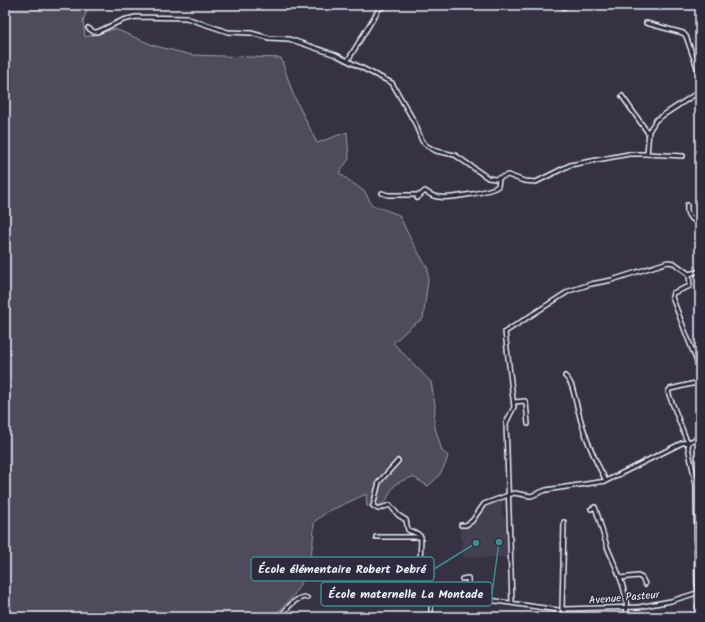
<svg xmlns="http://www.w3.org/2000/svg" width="705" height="622" font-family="Kalam,sans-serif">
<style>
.built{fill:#433f51}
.green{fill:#4d4b5c;stroke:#9a9eaa}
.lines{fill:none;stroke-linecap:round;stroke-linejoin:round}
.street-casing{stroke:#e8f1f8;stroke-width:6}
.street{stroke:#2f2a3d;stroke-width:3}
.labels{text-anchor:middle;stroke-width:3;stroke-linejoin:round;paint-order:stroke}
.street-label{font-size:11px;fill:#e8f1f8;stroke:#2f2a3d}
.leader{fill:none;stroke:#3a8f8a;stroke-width:1.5}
.callout-dot{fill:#3a8f8a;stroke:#2f2a3d;stroke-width:1.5}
.callout{fill:#2f2a3d;stroke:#3a8f8a;stroke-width:1.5}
.callout-label{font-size:12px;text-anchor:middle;font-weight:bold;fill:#e8f1f8}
</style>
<rect width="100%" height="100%" fill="#363244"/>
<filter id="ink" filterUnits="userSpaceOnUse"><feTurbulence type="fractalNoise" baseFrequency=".025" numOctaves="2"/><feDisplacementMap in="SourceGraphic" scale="8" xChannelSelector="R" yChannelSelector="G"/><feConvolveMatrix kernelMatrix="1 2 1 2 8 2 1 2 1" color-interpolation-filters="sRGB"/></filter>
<g filter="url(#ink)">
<polygon class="built" points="499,500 502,501 502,518 505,518 507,557 463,558 460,527 468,527 484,505"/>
<path class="green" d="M5,5H89L83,21L85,37L115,29L155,46L192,55L281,58L293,94L317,143L347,132L349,159L339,173L365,192L372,205L399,215L410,238L428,269V280L423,319L413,325L393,343L431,382L435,405L434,424L442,451L448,456C444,470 439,477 428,486L413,477C408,479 399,481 395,485C384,500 389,507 367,506L366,494L327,512L314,522C314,560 303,595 271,617H5Z"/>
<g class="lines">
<g class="street-casing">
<g id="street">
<polyline points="564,7 567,5"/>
<polyline points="646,23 683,33 686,36 700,76"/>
<polyline points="88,28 94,32 97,32 123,20 136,17 186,18 228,32 251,33 269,38 289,39 336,55 392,83 415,123 422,141 427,146 436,151 455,155 488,178 495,179 508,175 524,181 536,182 570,165 629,154 647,154 649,131 656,120 700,91"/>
<polyline points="348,60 379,9 387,5"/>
<polyline points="622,96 648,133"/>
<polyline points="647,154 683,156"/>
<polyline points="382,193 388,195 420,195"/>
<path d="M417,198L425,191C429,194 434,197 439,197C448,199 491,192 498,186L499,179"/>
<path d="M687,205C686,217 690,218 700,223"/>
<polyline points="689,274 690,286 673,293 672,297 700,370"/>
<path d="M565,376C573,383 573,392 576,402C582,430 592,455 606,481"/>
<polyline points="514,402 525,401 526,403 528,424"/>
<polyline points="689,442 688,447 696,485 697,584 700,596 696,617"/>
<polyline points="689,442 686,439 668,392 670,389 700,382"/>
<polyline points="398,461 379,482 373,506 378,509 390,505 398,515 406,520 408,530 418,534 421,537 420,564 431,600 431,617"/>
<path d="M591,509L595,507C600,521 603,535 608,549C616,568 630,595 626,617"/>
<polyline points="461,525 466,525 472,521 484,504 514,493 531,496 546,490 606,481 682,443 689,442 700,437"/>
<polyline points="376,537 421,537"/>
<polyline points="350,564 420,564"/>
<polyline points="340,571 351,594 378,597 404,595 431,598"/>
<polyline points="620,578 638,576 642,578 645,584"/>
<polyline points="462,579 468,578 469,594 482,599 558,610"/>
<polyline points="512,602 506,423 514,407 505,332 569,291 591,284 612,280 668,262 674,263 689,274 700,271"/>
<polyline points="562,609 564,522"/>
<polyline points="564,609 639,607 671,601 700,592"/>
<polyline points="558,610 557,614 559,617"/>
<path d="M278,617C287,611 292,599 304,597L307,598"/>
<polyline points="563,617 566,613 563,609"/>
</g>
</g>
<use href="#street" class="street"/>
</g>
</g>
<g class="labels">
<g class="street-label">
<text transform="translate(624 597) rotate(-5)" y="4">Avenue Pasteur</text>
</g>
</g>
<path class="leader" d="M476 543L434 569M499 542L492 594"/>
<g class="callout-dot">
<circle cx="476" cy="543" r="4"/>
<circle cx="499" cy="542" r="4"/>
</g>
<g class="callout">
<rect x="251" y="557" width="183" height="24" rx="4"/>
<rect x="321" y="582" width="171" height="24" rx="4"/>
</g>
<g class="callout-label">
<text x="342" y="573">École élémentaire Robert Debré</text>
<text x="406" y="598">École maternelle La Montade</text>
</g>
<rect width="705" height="622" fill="none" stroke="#2f2a3d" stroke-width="20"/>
<rect x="10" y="10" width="685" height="602" fill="none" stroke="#e8f1f8" stroke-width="1.5" filter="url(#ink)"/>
</svg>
